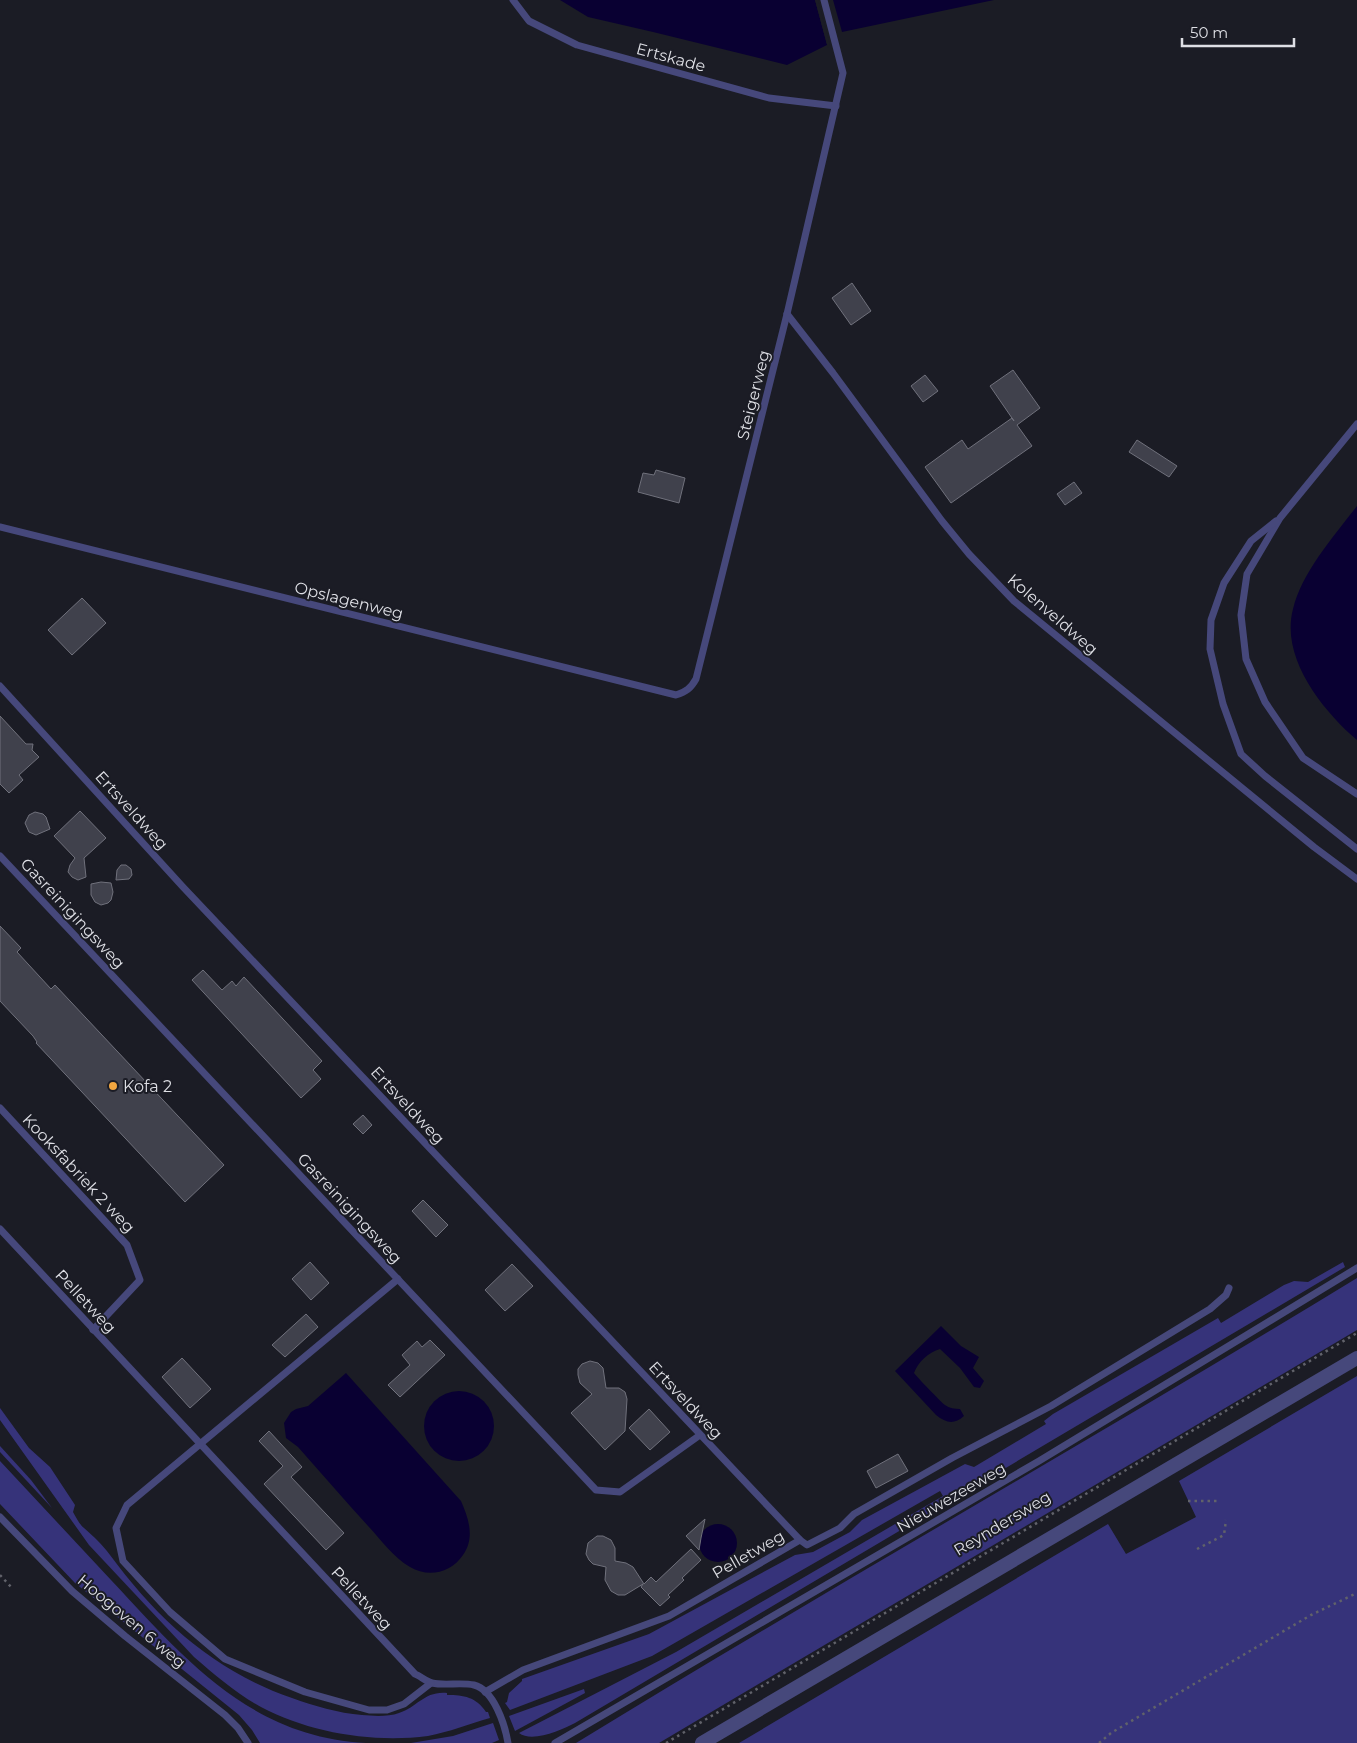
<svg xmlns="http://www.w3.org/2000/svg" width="1357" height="1743" font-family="Montserrat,sans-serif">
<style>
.green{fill:#36337a}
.water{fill:#090032}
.pier{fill:#1b1c25}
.building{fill:#40414c;stroke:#70717c}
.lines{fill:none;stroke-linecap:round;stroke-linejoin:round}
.path{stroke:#61626a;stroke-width:2.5;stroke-dasharray:2.5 4;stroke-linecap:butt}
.service{stroke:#46487b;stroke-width:7}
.minor{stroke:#46487b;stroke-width:14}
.poi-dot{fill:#f1a640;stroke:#1b1c25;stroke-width:2}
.labels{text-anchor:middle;stroke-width:4;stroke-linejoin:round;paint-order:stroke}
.street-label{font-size:16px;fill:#dedfe5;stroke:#1b1c25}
.poi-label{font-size:16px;fill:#dedfe5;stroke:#1b1c25;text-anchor:start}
</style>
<rect width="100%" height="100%" fill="#1b1c25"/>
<g class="green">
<path d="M1343,1262L1345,1267L575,1723C562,1730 532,1743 519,1733L676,1652L943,1496L940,1491L652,1656L510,1710L505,1703L507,1702L509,1693L522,1681V1679L649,1634L795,1555L813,1552L850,1532L862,1520L965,1464L974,1467L1046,1424L1044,1421L1053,1414L1218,1318L1221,1323L1284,1285L1294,1281L1308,1282Z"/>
<path d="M1357,1278V1330L659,1743H576C834,1585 1098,1436 1357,1278Z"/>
<polygon points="1357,1376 1357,1743 739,1743 1108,1524 1126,1554 1196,1517 1179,1481"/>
<path d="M0,1408L29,1448L50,1467L75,1505L73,1512C76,1517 79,1524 84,1528C94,1537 102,1544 110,1555C158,1620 214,1671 292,1698C314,1706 338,1713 362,1715C373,1716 388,1717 399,1713C418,1707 424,1691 447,1693V1695C464,1695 476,1697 486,1712H488L490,1718C469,1724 449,1732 428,1736C373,1743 310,1733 261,1707C237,1694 215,1675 194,1657L89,1545L0,1420Z"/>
<polygon points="0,1446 31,1480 52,1508 0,1452"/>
<path d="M0,1461C37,1501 74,1540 111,1580C185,1659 250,1737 366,1743H260L252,1730L239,1715L75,1583L0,1504Z"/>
<polygon points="584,1689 585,1693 515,1731 509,1716"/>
<polygon points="493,1723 499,1740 492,1743 411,1743 453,1736"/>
</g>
<g class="water">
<polygon points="560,0 815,0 827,45 787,65 653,32 588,17"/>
<polygon points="833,0 994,0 842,32"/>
<path d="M1357,506V740C1323,711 1280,658 1293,609C1302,572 1334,536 1357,506Z"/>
<path d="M941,1326L961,1346L979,1357L973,1368L984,1381L980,1388L974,1387L960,1368L940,1349C929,1352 918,1362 914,1373C916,1376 941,1402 945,1405C949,1408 955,1409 960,1409L964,1416C954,1425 946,1423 936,1415L895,1371Z"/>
<path d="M346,1373L461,1501C469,1519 475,1538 463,1555C451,1573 428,1578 410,1567C394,1558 381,1540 369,1527C345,1501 322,1474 298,1447L286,1438L284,1423L291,1412L296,1409L308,1406Z"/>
<circle cx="459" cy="1426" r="35"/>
<circle cx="718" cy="1543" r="19"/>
</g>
<polygon class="pier" points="815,0 818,0 830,45 828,48"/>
<g class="building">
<polygon points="852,283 871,311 851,325 832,298"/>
<polygon points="1013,370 1040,408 1017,425 1032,446 951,503 925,467 962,440 968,449 1012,418 1014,421 990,386"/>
<polygon points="925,375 938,391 923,402 911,386"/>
<polygon points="1137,440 1177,466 1169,477 1129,452"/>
<polygon points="656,470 685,478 679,503 638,492 643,473 654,475"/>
<polygon points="1074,482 1082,493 1065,505 1057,494"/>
<polygon points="82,598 106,623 72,655 48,630"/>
<polygon points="0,716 26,744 33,744 32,750 39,757 19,775 23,780 9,793 0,784"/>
<polygon points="80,811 106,838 84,858 86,877 78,880 72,877 68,872 70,865 75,858 54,836"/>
<polygon points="35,812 43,814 46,817 50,829 36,835 29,832 25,823 29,815"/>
<polygon points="121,865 126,865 131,869 132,875 129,879 116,880 117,870"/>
<polygon points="101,882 111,883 113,892 111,900 108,903 101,905 95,902 91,895 91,884"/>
<polygon points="0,926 21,948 17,952 51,989 55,985 224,1165 185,1202 36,1043 37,1042 33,1036 0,1001"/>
<polygon points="203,970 222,990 232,981 236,986 244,977 322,1061 313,1070 321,1079 301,1098 192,980"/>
<polygon points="363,1115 372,1125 363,1134 353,1124"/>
<polygon points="423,1200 448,1225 436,1237 412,1211"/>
<polygon points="310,1262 329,1283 311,1300 292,1279"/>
<polygon points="512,1264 533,1286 505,1311 485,1290"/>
<polygon points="306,1314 318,1327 285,1357 272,1345"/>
<polygon points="430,1340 445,1355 400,1397 388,1385 410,1365 402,1355 417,1341 422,1347"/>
<polygon points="182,1358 211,1389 190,1408 162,1377"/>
<polygon points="590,1361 598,1363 603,1368 606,1388 619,1388 625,1392 627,1399 625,1431 605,1450 571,1413 592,1394 580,1383 578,1375 578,1369 582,1364"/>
<polygon points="649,1409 670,1432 650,1450 629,1428"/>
<polygon points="269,1431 302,1467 291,1477 344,1533 326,1550 264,1484 283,1466 259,1441"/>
<polygon points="898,1454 908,1471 876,1488 867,1471"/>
<polygon points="705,1519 701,1538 699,1550 686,1536"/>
<polygon points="597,1536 603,1536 611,1540 615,1548 615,1561 626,1563 633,1567 644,1584 651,1577 656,1582 691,1549 701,1560 682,1578 684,1580 668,1595 670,1597 660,1606 641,1587 643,1584 625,1595 618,1595 611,1591 605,1580 606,1567 593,1564 589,1560 586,1554 588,1543"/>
</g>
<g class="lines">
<g class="path">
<polyline points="1188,1501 1218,1501"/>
<polyline points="1197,1549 1224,1535 1226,1520"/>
<polyline points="0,1575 13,1589"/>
<polyline points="666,1743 1357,1333"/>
<polyline points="1099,1743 1111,1733 1311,1615 1357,1593"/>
</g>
<g class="service">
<polyline points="513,0 529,21 577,45 769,98 836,106"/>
<polyline points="787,314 833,373 942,521 969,554 1014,601 1314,847 1357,879"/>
<polyline points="1357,424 1280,518 1247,574 1241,615 1246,659 1265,702 1303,758 1357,794"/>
<polyline points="1276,521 1251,541 1224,583 1211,620 1210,649 1223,704 1241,754 1265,776 1357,849"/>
<path d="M0,527L676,695C686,692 691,688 696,679L787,314L843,73L824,0"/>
<polyline points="0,686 183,887 800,1540 807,1545 840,1528 854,1514 952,1458 1051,1406 1210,1309 1226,1295 1229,1288"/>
<polyline points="0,856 596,1490 620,1492 700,1435"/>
<polyline points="0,1108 127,1245 140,1280 93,1330"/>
<path d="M0,1229L415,1674C420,1676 426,1681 432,1683C445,1686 461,1682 474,1685C494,1690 505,1725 508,1743"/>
<polyline points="398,1279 127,1505 116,1528 123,1561 170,1612 225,1659 305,1692 369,1710 387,1710 404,1704 431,1683"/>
<polyline points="0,1517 72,1591 125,1636 225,1715 238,1728 248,1743"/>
<polyline points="485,1692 523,1670 669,1616 800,1540"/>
<polyline points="555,1743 1039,1461 1357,1268"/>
</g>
<polyline class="minor" points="702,1743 1357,1358"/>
</g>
<circle class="poi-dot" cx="113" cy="1086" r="5"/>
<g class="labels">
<g class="street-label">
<text transform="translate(671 57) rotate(15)" y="6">Ertskade</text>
<text transform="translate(753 395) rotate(-76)" y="6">Steigerweg</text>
<text transform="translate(349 600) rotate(14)" y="6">Opslagenweg</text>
<text transform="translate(1053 614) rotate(41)" y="6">Kolenveldweg</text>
<text transform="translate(132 810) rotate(48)" y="6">Ertsveldweg</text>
<text transform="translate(73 913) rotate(47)" y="6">Gasreinigingsweg</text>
<text transform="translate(408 1105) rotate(47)" y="6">Ertsveldweg</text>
<text transform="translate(79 1173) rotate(47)" y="6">Kooksfabriek 2 weg</text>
<text transform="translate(350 1208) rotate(47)" y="6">Gasreinigingsweg</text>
<text transform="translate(86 1301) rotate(47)" y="6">Pelletweg</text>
<text transform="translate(686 1400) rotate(47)" y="6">Ertsveldweg</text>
<text transform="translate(951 1497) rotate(-30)" y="6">Nieuwezeeweg</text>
<text transform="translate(1002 1523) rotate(-31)" y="6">Reyndersweg</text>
<text transform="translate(748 1554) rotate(-30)" y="6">Pelletweg</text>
<text transform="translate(362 1598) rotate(47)" y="6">Pelletweg</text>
<text transform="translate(132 1621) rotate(40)" y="6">Hoogoven 6 weg</text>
</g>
<g class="poi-label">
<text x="123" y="1092">Kofa 2</text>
</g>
</g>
<path d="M1182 38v8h112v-8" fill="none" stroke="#dedfe5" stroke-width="2.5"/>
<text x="1190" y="38" font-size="15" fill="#dedfe5" stroke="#1b1c25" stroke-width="4" paint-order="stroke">50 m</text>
</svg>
